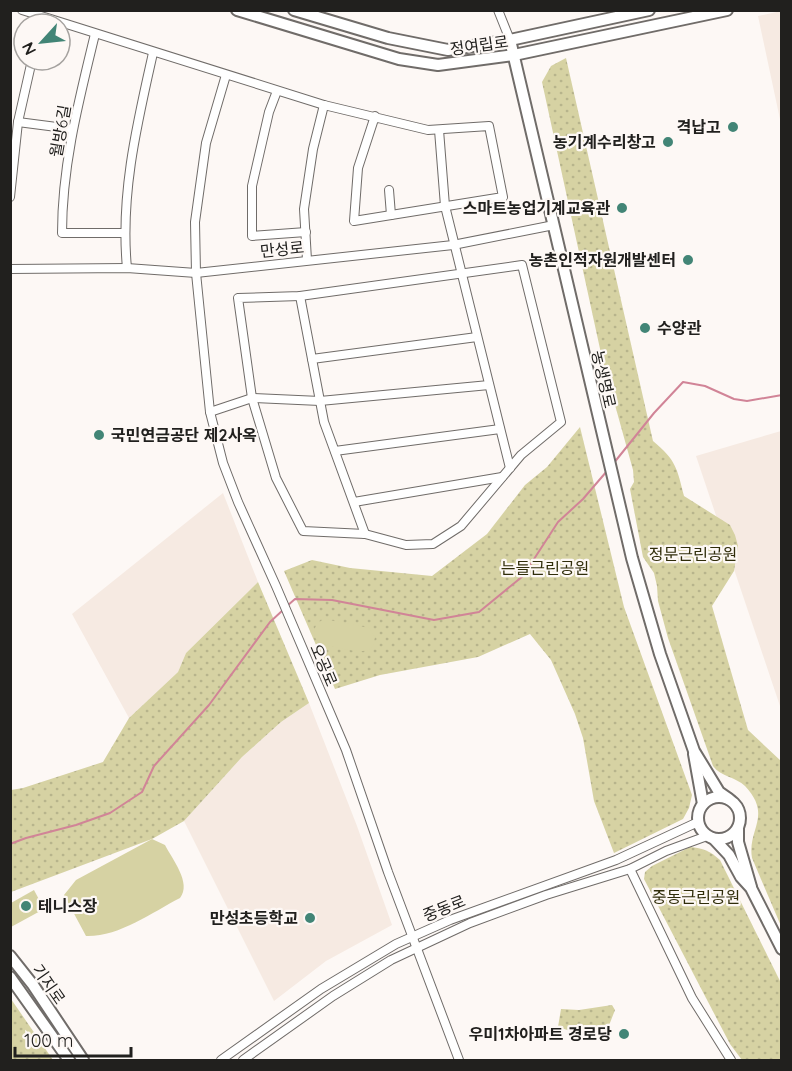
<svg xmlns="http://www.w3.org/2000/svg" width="792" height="1071" font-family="Quicksand,'Noto Sans KR',sans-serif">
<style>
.built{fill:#f6eae2}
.park{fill:url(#park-dots)}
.pitch{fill:#d6d2a3}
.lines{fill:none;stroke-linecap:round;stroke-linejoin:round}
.stream{stroke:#d18497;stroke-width:2}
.minor-casing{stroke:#706c69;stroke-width:10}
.tertiary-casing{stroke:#706c69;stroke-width:14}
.minor{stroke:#fff;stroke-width:8}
.tertiary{stroke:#fff;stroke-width:10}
.poi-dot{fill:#428576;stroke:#fdf8f5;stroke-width:2}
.labels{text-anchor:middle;stroke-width:4.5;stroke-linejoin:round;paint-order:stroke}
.street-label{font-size:16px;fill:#21201e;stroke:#fdf8f5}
.poi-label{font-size:16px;font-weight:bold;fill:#21201e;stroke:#fdf8f5;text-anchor:end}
.park-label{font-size:16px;fill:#302d0a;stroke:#fdf8f5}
</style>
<defs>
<pattern id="park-dots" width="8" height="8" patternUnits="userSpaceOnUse" patternTransform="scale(1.5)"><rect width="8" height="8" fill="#d6d2a3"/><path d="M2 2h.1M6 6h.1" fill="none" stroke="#b7b48c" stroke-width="1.8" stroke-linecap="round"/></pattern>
</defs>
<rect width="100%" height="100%" fill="#fdf8f5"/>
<g class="built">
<polygon points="781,11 782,11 781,124 758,16"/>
<polygon points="781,431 781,709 696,456"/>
<polygon points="223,493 258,582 186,653 178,672 129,718 72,614"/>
<polygon points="309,703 357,826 392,925 326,961 274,1001 184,821 242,757 281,722"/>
</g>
<g class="park">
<path d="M566,58L653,441C676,460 677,468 684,496L730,525L735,535L738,546L734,571L712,606L748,730L781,761V926L752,858C747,829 773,816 745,786C736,777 721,777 713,766L668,638L658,601L657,586L654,573L643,557L630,489L634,482L633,470L602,358L542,82L551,66Z"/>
<polygon points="580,427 624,607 692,795 689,808 683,819 614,853 594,801 583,738 575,714 551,660 530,634 478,657 380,675 335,689 284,571 312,560 350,568 432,576 487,534 525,485 547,467"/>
<polygon points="258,582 309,703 281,722 242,757 184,821 152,839 11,892 11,790 23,788 103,762 129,718 178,672 186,653"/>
<path d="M690,847C703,848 710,851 720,860L781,983V1060H742L730,1044L644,879L645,872L652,866Z"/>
<polygon points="11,999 53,1060 11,1060"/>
<polygon points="612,1005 615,1010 608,1028 590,1030 580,1034 558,1027 561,1009 579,1010"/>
</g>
<g class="pitch">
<path d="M324,619L369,628L375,637C374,642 373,648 368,650C359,654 327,646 318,642C311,633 314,624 324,619Z"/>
<path d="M152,839L165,845C172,859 192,883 180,898C151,913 119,937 86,936L64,895L76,880Z"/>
<polygon points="34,890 44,909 11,927 11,903"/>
</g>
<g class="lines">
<g class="stream">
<polyline points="613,464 654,413 683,382 705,386 734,399 747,401 782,395"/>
<polyline points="287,606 295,599 332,600 434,620 479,612 523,576 558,522 583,499 607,471"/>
<polyline points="10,844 26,838 76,825 110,813 142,792 154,766 209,705 270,622 283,610"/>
</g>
<g class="minor-casing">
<g id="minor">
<polyline points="22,10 324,105 428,130 489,126 503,197 354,221 358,168 375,116"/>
<polyline points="498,10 510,40"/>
<path d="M95,34C79,100 62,165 62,233H124"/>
<polyline points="226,75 206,143 195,222 196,273 210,412 223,463 238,502 276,586 346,750 388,872 459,1060"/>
<polyline points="277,91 269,112 252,186 252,236 306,232"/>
<polyline points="18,122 72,129"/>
<polyline points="439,130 445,206 510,468"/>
<polyline points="389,190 391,215"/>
<polyline points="10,197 18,122 32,60"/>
<polyline points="307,260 304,209 313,149 324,105"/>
<polygon points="522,265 561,422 521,455 461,526 433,544 406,545 365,534 303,531 276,478 252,398 238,298 300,296"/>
<path d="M127,268C120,195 137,124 153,53"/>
<polyline points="10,269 127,268 196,273 453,245 554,225"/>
<polyline points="300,296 324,422 365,534"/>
<polyline points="312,359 477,337"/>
<polyline points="210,412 252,398 320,401 489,385"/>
<polyline points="335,451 500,429"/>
<polyline points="354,502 502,477"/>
<polyline points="630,869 692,998 731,1060"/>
<polyline points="221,1060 321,989 396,944 450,920 616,860 698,822"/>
<polyline points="243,1060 333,996 391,960 470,923 546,895 630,869 666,851 707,836"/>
</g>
</g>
<g class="tertiary-casing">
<g id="tertiary">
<polyline points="237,10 399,59 438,65 514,55 727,10"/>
<polyline points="294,10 388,38 448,50 510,40 649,10"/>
<polyline points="510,40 632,558 660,654 694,751 719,792 729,799"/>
<polyline points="694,754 703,804"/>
<circle cx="719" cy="818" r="21"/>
<polyline points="738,829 738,842 751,887"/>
<polyline points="714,839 729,855 741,877 751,888 782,949"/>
<polyline points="10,956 33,985 83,1060"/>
<polyline points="10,977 69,1060"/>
</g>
</g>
<use href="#minor" class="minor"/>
<use href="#tertiary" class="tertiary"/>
</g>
<g class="poi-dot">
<circle cx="733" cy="127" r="6"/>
<circle cx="668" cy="142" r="6"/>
<circle cx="622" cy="208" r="6"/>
<circle cx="688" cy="260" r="6"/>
<circle cx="645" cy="328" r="6"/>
<circle cx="99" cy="435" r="6"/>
<circle cx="26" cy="906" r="6"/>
<circle cx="310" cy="918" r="6"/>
<circle cx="624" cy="1034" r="6"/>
</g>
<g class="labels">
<g class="street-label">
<text transform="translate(479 45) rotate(-8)" y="6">정여립로</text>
<text transform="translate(60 131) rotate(-80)" y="6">월방6길</text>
<text transform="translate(282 249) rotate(-6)" y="6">만성로</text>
<text transform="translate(604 379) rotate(77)" y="6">농생명로</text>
<text transform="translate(324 665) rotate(67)" y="6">오공로</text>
<text transform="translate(444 908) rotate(-22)" y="6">중동로</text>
<text transform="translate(49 984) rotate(55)" y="6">기지로</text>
</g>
<g class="poi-label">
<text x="721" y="133">격납고</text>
<text x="656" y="148">농기계수리창고</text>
<text x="610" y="214">스마트농업기계교육관</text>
<text x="676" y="266">농촌인적자원개발센터</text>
<text x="657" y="334" text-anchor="start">수양관</text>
<text x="111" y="441" text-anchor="start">국민연금공단 제2사옥</text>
<text x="38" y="912" text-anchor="start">테니스장</text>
<text x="298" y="924">만성초등학교</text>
<text x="612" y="1040">우미1차아파트 경로당</text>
</g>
<g class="park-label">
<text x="693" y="560">정문근린공원</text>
<text x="545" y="574">는들근린공원</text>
<text x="696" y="903">중동근린공원</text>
</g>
</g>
<rect width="792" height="1071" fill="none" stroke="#21201e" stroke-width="24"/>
<g transform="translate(42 42) rotate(243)"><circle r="28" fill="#fdf8f5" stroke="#a5a29f" stroke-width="1.5"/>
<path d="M0-4.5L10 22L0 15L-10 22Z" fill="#428576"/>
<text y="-9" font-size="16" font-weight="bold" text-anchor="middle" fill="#21201e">N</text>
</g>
<path d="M15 1047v9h116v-9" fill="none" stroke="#21201e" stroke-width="3"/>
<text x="24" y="1047" font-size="18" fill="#21201e" stroke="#fdf8f5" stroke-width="4.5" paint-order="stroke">100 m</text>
</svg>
